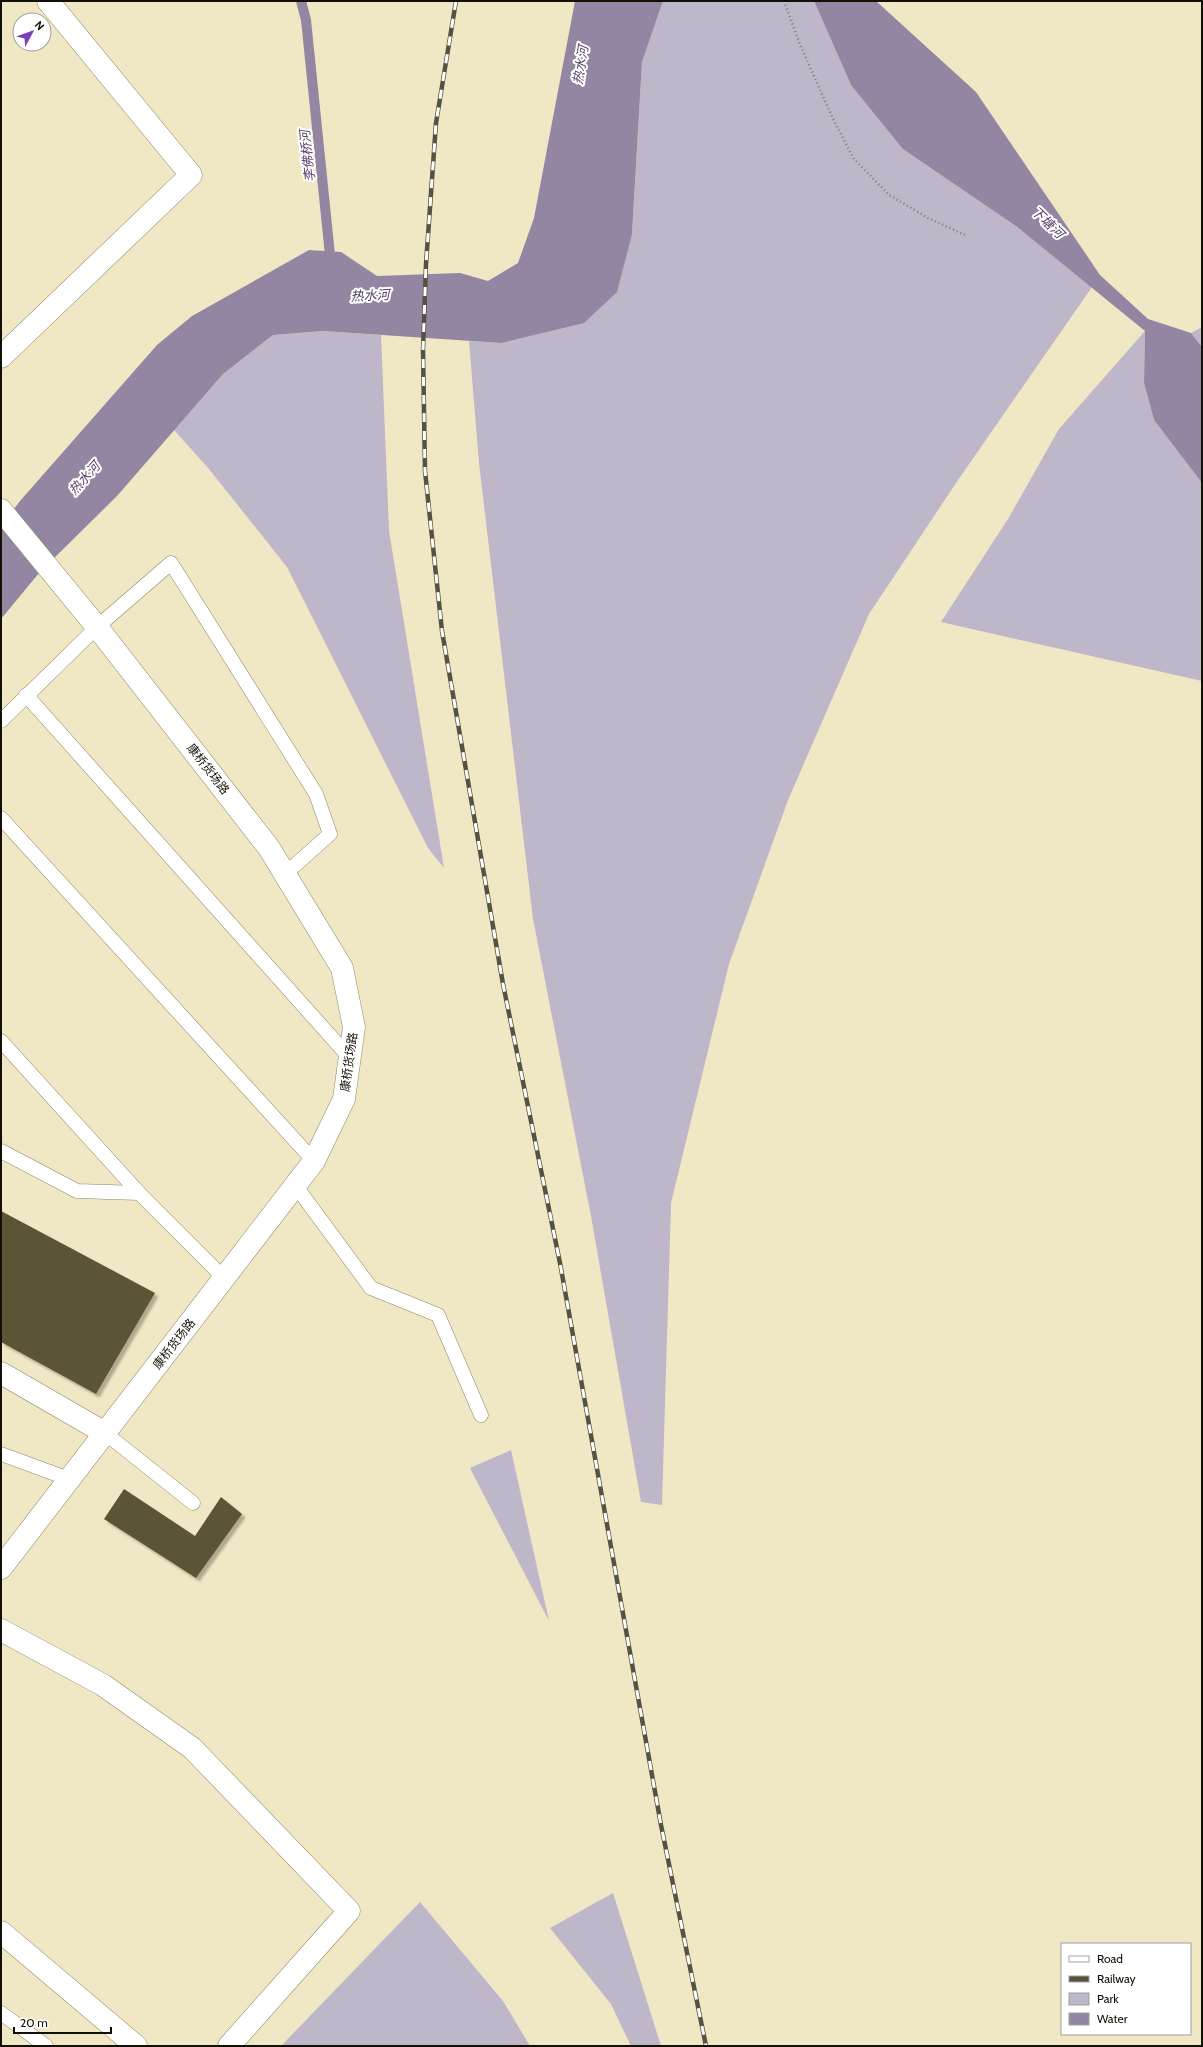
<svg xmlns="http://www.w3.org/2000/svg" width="1203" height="2047" font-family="Cabin,'Noto Sans SC',sans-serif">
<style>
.green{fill:#beb6c9}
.water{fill:#9386a3}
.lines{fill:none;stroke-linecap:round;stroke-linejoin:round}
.stream{stroke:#9386a3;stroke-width:10}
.building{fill:#5b5435;filter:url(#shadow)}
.lane-casing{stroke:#8e8665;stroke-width:15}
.street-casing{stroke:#8e8665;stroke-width:23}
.secondary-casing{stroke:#8e8665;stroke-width:23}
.path{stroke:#847e67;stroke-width:2.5;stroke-dasharray:1 3;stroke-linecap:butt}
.lane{stroke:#fff;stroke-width:14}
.street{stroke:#fff;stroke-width:22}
.secondary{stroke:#fff;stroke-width:22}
.rail-casing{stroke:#575240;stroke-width:4.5}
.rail{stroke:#fff;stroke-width:3;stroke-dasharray:9;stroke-linecap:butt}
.labels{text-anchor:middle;stroke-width:4;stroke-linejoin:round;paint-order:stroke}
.street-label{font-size:12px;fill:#120f04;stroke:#fff}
.water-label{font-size:13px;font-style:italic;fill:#523d69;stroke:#fff}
</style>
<defs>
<filter id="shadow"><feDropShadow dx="3.5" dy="3.5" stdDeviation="1" flood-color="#0004"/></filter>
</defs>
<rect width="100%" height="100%" fill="#f0e7c4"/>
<g class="green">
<polygon points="663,1 814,1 851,85 1016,226 1092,287 958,480 869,614 788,800 729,964 671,1203 662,1505 641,1502 591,1216 533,919 479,463 469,341 501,343 632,234 642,62"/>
<polygon points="1202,327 1202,347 1191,333"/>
<polygon points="323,331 381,335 389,531 444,868 428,848 287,567 209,469 174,430 223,374 273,335"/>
<polygon points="1145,331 1144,383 1154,420 1202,483 1202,681 941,622 1008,519 1059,429"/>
<polygon points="511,1450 549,1621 470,1468"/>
<polygon points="613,1893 661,2046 631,2046 611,2004 550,1928"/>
<polygon points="420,1902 503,2001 530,2046 281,2046"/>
</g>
<g class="water">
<polygon points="575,1 663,1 642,62 632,234 617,292 584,323 501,343 323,331 273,335 223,374 117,496 39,573 1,619 1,526 20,501 157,345 192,316 309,250 341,252 377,276 460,273 488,281 518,263 534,218"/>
<polygon points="814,1 876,1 976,92 1100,275 1148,319 1191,333 1202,347 1202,483 1154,420 1144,383 1145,331 1016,226 903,149 851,85"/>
</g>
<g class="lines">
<polyline class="stream" points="301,1 306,20 331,265"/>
</g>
<g class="building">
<polygon points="1,1211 155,1293 96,1394 1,1342"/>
<polygon points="124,1489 195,1536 221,1497 242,1514 196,1578 104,1519"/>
</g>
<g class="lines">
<g class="lane-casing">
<g id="lane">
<polyline points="26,695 350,1058"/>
<polyline points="1,721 97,627 171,563 316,794 330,834 285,874"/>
<polyline points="1,818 314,1161"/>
<polyline points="1,1041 139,1193 224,1278"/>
<polyline points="1,1151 77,1191 139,1193"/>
<polyline points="295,1185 371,1288 438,1315 481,1415"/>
<polyline points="105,1433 193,1503"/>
<polyline points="1,1454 69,1479"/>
<polyline points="1,2013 46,2046"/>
</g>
</g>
<g class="street-casing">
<g id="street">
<polyline points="1,357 191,175 48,1"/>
<polyline points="1,1373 105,1433"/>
<polyline points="1,1630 103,1685 192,1748 349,1911 229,2046"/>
<polyline points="1,1932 136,2046"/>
</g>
</g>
<g class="secondary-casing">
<polyline id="secondary" points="1,510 97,627 269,848 342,968 354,1027 344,1099 314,1161 1,1568"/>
</g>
<polyline class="path" points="784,1 801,47 834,121 854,159 889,195 928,218 965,235"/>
<use href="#lane" class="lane"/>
<use href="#street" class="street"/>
<use href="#secondary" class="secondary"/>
<g class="rail-casing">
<polyline id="rail" points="456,1 436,123 426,264 423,350 425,471 442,631 503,984 560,1263 661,1825 706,2046"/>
</g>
<use href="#rail" class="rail"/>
</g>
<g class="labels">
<g class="street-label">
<text transform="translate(208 769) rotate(52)" y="4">康桥货场路</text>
<text transform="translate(349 1062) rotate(-82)" y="4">康桥货场路</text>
<text transform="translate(174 1344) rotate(-52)" y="4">康桥货场路</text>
</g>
<g class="water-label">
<text transform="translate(580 65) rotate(-81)" y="5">热水河</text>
<text transform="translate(307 156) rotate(-96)" y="5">李佛桥河</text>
<text transform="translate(1048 222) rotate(44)" y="5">下塘河</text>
<text transform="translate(370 295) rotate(-3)" y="5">热水河</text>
<text transform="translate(84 478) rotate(-48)" y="5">热水河</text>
</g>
</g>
<rect width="1203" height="2047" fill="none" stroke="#120f04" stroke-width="4"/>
<rect x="1061" y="1943" width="130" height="92" fill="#ffffff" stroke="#a09f9b"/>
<rect x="1069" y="1956" width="20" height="6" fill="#ffffff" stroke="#a09f9b"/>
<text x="1097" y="1963" font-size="12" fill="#120f04">Road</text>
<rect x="1069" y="1976" width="20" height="6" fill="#575240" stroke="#a09f9b"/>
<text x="1097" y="1983" font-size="12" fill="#120f04">Railway</text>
<rect x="1069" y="1993" width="20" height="12" fill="#beb6c9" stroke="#a09f9b"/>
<text x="1097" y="2003" font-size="12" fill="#120f04">Park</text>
<rect x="1069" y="2013" width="20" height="12" fill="#9386a3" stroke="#a09f9b"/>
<text x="1097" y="2023" font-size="12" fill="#120f04">Water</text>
<g transform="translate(32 32) rotate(49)"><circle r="19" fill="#ffffff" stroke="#a09f9b"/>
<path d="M0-3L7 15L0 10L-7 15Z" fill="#7d3fb4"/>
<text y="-6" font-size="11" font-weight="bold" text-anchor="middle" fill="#120f04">N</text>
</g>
<path d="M14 2027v6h97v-6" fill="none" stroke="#120f04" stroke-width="2"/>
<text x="20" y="2027" font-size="12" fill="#120f04" stroke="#ffffff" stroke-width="3" paint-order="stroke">20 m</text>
</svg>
